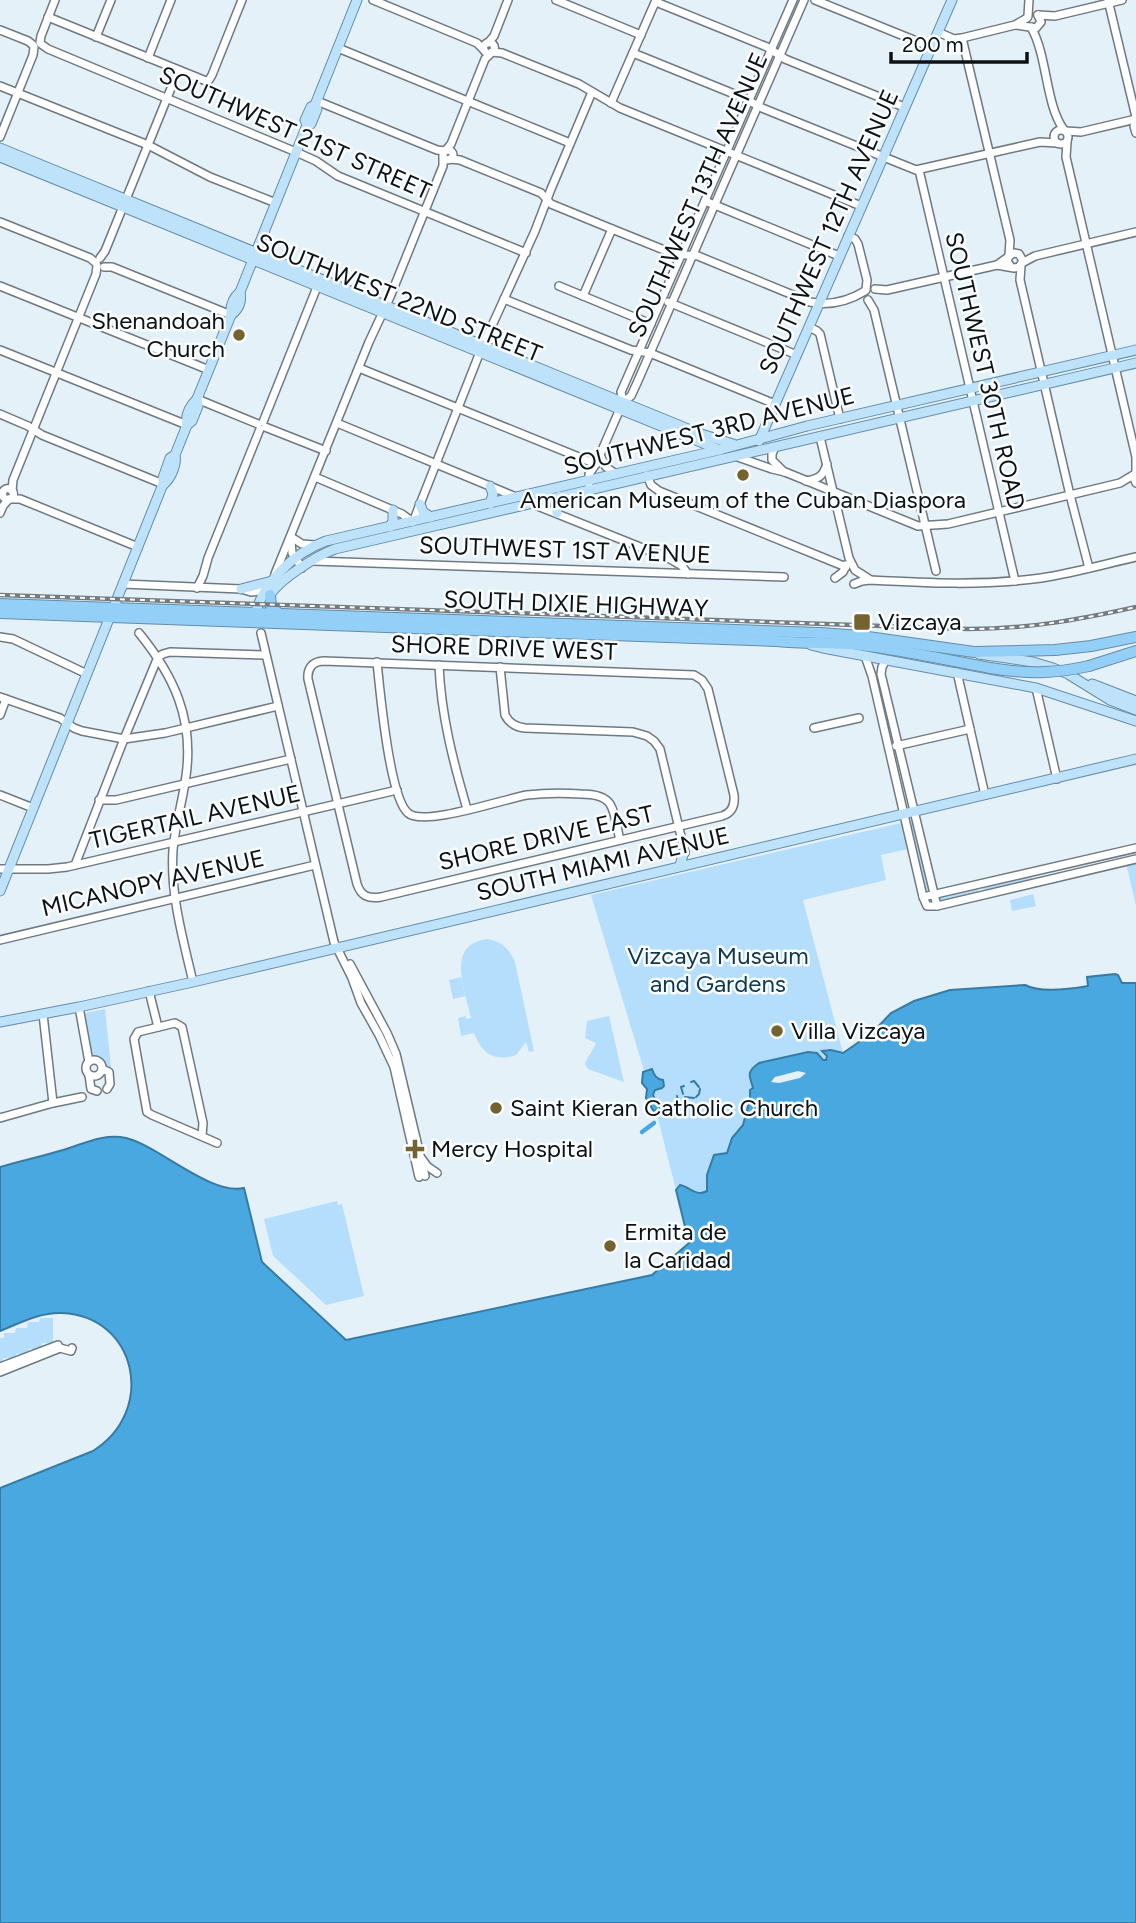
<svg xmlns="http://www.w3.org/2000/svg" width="1136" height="1923" font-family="Figtree,sans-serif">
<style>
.green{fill:#b4defb}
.water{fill:#49a8e0;stroke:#377ba3;stroke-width:2}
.pier{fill:#e5f1f9}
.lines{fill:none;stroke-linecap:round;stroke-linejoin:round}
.stream{stroke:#377ba3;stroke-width:2}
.canal{stroke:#49a8e0;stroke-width:4.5}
.minor-casing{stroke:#6f7980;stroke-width:10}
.major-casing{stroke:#648da7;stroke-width:11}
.highway-casing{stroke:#648da7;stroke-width:12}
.minor{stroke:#fff;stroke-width:7}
.major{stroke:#bee2fa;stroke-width:9}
.highway{stroke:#93cff6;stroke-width:10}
.rail-casing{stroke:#757c81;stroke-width:4.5}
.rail{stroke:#fafdfe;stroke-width:2;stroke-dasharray:5;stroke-linecap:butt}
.highway-bridge-casing{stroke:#648da7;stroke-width:12;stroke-linecap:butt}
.highway-bridge{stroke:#93cff6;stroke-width:10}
.poi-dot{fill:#746331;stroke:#fafdfe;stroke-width:2.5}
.labels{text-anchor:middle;stroke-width:5;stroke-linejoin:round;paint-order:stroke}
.street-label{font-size:24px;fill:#0e1214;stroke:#fafdfe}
.poi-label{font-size:24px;fill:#0e1214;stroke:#fafdfe;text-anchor:start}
.park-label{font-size:24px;fill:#0f374f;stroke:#fafdfe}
</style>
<rect width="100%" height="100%" fill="#e5f1f9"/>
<g class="green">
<polygon points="912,822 914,823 930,891 926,894 909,825"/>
<path d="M901,823L908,849L881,855L886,880L803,900L843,1053L831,1050L823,1051L828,1059L824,1061L812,1052H806L761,1063L753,1068L749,1078L753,1088L750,1090V1099L743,1125L735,1133L727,1154L714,1156L707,1175V1191C696,1197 690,1187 680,1185L676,1190L655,1107L591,895Z"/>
<polygon points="1136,861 1136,906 1126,863"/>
<polygon points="1030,875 1032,878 1032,881 985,891 983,889 984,886"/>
<polygon points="976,888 978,890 977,894 943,902 938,899 939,896"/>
<polygon points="1033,894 1036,906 1012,911 1010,900"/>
<path d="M487,939C501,941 509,948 515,962L534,1051L529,1052L526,1042L516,1055C494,1062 482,1054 474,1033L461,1036L458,1018L466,1016V1019L471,1018C465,989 445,945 487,939Z"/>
<polygon points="461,977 465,996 453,999 449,980"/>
<polygon points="105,1009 111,1067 106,1067 101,1059 90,1054 84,1017 85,1013"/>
<path d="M609,1016L624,1082L588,1069L585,1064C586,1059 593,1051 596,1043L585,1038L587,1021Z"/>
<polygon points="337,1201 338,1205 342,1204 364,1296 326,1305 273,1256 264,1219"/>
<polygon points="40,1318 53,1318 53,1343 42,1343 41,1349 29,1349 29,1354 16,1354 16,1358 3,1358 3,1363 0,1363 0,1338 4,1338 4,1333 15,1333 16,1328 27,1328 28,1322 39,1322"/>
</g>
<g class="water">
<path d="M1115,974L1118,975L1122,983H1136V1923H0V1488L93,1451C157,1411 137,1316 62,1313C40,1312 20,1323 0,1331V1167C21,1161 43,1156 63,1150C83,1144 104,1133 126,1138C157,1145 211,1196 244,1188L262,1262L346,1340L652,1275L689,1243L676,1190L680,1185C690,1187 696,1197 707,1191V1175L714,1155L727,1153L732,1138L743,1125L750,1099V1090L753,1088C750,1076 745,1073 759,1063L808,1052L817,1053L823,1060H826L827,1056L822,1051L831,1050L843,1053L872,1033L891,1013L914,1001L950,990L1025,985C1040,993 1071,989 1088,986L1087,977Z"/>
<path d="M652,1069C654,1075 656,1079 663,1080L664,1086L662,1088L655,1090L653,1095L659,1108L654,1112L646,1098L647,1089L642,1083L643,1072Z"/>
</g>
<polygon class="pier" points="798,1071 806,1073 800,1078 779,1083 771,1082 775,1077"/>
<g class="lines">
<g class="stream">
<polyline points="691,1082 694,1081 699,1087"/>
<polyline points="683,1094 681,1087 684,1086"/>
<polyline points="677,1096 678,1102"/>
<polyline points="685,1097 694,1098"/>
<polyline points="696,1097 699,1094 700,1089"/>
<polyline points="688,1105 689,1104"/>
</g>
<g class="canal">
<polyline points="668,1110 678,1102"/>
<polyline points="642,1132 654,1123"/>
</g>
<g class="minor-casing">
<g id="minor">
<polyline points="373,0 477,43 484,50"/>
<polyline points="556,0 641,35"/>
<polyline points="815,0 931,47"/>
<polyline points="1108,0 1136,117"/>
<polyline points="656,2 767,47 785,59 904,107"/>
<polyline points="1038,15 1055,16 1122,0"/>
<polyline points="1028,16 1029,0"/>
<polyline points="48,17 206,81 209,80 212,75 242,0"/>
<polyline points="1016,25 1036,28 1041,22 1038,15"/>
<path d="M1031,27C1048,57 1045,104 1064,130"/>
<polyline points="0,30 28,41 33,45"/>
<polyline points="938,32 954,39 962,38 1015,25 1027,18"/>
<polyline points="96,37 111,0"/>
<polyline points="962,38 1010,240 1009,256"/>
<polyline points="40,42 41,36 55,0"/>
<circle cx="489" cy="48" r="5.5"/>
<polyline points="488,43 494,36 508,0"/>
<polyline points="41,44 48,49 296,152 316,161 338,176 526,253"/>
<polyline points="338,48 570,143"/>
<polyline points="492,52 502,53 579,84 620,108 861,206"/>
<polyline points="633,53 744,98 762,108 916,170 1040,142 1057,143"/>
<polyline points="148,58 171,0"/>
<polyline points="0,86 148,145 210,177 276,203"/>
<polyline points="317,101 437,150 445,151"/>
<polyline points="611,103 656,0"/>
<polyline points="1136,121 1134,126 1136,133"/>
<circle cx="1061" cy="137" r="7"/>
<polyline points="1066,131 1081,132 1136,119"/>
<polyline points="0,137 33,55 34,47"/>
<polyline points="1067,142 1066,157 1136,457 1136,473 1134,478 1136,483"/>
<polyline points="446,150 451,144 485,59 491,53"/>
<circle cx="448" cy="155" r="5"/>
<path d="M450,159L460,160L541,193L551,204L612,229L674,254L698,256L810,302C830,306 847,302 865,291"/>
<polyline points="919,170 1015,581"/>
<polyline points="705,201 839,256"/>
<polyline points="0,222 90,258 96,263"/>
<polyline points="848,236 855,239 858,244 867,280 866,290"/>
<polyline points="100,258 105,251 178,71"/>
<polyline points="1022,263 1035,256 1136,232"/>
<polyline points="997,265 1014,268 1019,267 1023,261 1019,254 1014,253 1009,256 1007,261 1011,267"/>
<polyline points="1021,266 1020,280 1070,495 1089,568"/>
<polyline points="104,267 112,267 231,315"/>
<polyline points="0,286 209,370"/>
<polyline points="559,286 651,324"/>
<polyline points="875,289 887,290 997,265 1008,257"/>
<polyline points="583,296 612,229"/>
<polyline points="504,299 631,350 650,353 775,404"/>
<polyline points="868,300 874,310 936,571"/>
<polyline points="668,302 797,355"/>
<polyline points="809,327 817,331 820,334 840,419"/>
<polyline points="0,350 187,425"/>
<polyline points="359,368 596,464"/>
<polyline points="197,399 258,424"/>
<polyline points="623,402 631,396 637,383 804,0"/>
<polyline points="0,414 28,426 42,435 163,484"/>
<polyline points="263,422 319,282"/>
<polyline points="337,423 516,497"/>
<polyline points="265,427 326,451"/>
<polyline points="820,437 849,558 855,570 869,579"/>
<polyline points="775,447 772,454 772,460 784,472"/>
<polyline points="600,455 606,467 616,474"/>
<polyline points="735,456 772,469 785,472 918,526 948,524 1120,483 1135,474"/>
<polyline points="647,475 651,485 659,491 846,567"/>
<polyline points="315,477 402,514 413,522 480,352 535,231 551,189 592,92"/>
<path d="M806,481C819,479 823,476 827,464"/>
<polyline points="589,483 589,474 596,464 623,402 621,392 793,0"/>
<circle cx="8" cy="494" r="5.5"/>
<polyline points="12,491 13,480 96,274 97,266"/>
<polyline points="11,499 20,499 138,547"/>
<polyline points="530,503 670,559 682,566 688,574"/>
<polyline points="0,513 3,506 9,499"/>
<polyline points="291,537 302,544 315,545"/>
<polyline points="291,541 292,553 302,568"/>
<polyline points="313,561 784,577"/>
<polyline points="275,574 369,342 390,297 443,166 443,157"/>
<polyline points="835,578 843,572 846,565"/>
<polyline points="123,584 241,589 251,592 269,590"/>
<path d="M854,584L862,581L870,580C927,583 984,586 1041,578C1074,573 1105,564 1136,557"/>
<polyline points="197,588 203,576 208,558 260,429"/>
<path d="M139,633C174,676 194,719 186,776C183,800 175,825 173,850C170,894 183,939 193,982"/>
<polyline points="261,633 334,942 352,978 361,1003 379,1035 394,1067 419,1177"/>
<polyline points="0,637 13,639 87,674"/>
<polyline points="865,656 872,676 923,897 927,906 937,906 1136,859"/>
<polyline points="886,660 882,667 881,674 937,906"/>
<path d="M324,661L694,675L702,680L708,689L734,795C735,805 732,813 722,816L381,897C368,899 361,896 357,884L308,679C307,668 313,661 324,661Z"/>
<path d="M377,662C380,690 389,797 408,813C423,827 504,799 527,795C545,793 563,793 581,794C591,794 604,795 610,804C616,814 617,829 620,840"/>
<path d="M439,665C441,715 453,761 467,809"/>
<path d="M500,667L505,715C509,723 516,727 525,728L633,732L647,736L654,741L660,749L685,853"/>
<polyline points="957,672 985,795"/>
<polyline points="1036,688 1057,779"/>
<polyline points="0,697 60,718 74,728 82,731 124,739 165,733 278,706"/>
<polyline points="0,715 6,699"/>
<polyline points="814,728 859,718"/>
<polyline points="896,746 970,729"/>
<polyline points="0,795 33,808"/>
<polyline points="99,800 116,800 291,759"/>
<polyline points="75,865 124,739 158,657 163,654 170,652 265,655"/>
<polyline points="0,869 48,869 67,867 397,790"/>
<polyline points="923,897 1136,848"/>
<polyline points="0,940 315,865"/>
<polyline points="350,964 387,1033 396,1054 425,1176"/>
<polyline points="149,991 158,1027"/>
<polyline points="79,1007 89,1062"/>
<polyline points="43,1014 53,1103"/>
<circle cx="94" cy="1068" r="8"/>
<polyline points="102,1069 109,1072 110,1084 107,1089"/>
<polyline points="89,1075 91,1089 97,1091"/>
<polyline points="0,1118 53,1103 82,1097"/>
<polyline points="202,1136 203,1123 182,1027 175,1023 138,1032 134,1039 147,1112 152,1115 217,1143"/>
<polyline points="422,1159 427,1166 437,1173"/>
<polyline points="0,1367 58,1345"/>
<polyline points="0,1372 60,1348 71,1351 72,1348"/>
</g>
</g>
<g class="major-casing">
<g id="major">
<polyline points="307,125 311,124 317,109 315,105 357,0"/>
<polyline points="0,148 698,433 733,444"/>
<polyline points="0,157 720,450"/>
<path d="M231,315C239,309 242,302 240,292"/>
<path d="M187,425C185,415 190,406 197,399L231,315C230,306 233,298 240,292L307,125L305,120L311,107L315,105"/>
<polyline points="759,441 952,0"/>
<path d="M164,484C171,478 177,464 175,455"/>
<polyline points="420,504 423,512 431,517"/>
<polyline points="490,504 493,494 490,486"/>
<polyline points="557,513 556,505 560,496"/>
<polyline points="390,527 393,521 393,510"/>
<polyline points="241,589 272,581"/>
<path d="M269,596C280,579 316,556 335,549L1136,363"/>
<path d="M254,619C261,584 293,553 326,541L719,450L807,426L1136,350"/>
<polyline points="811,645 823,648 1036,688 1136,721"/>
<polyline points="979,654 1033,662 1053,668 1068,674 1110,700 1136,710"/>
<polyline points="1092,684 1136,701"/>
<polyline points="680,866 684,851"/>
<polyline points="0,891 163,484 163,478 170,458 175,455 187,425 192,421 198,406 197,399"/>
<polyline points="0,1022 79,1007 193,982 1136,759"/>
</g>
</g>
<g class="highway-casing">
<g id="highway">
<polyline points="270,595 271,606 279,614"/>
<polyline points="0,604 820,633 861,636 974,652 1055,650 1091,646 1136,637"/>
<path d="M0,613L777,641C805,644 832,642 860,645C903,650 947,660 990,668"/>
<polyline points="1089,666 1136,651"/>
</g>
</g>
<use href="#minor" class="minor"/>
<use href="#major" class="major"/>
<use href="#highway" class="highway"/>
<g class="rail-casing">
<path id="rail" d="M0,595L968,629C1028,629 1078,620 1136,607"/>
</g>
<use href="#rail" class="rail"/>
<g class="highway-bridge-casing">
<path id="highway-bridge" d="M990,668C1026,674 1053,674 1089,666"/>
</g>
<use href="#highway-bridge" class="highway-bridge"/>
</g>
<g class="poi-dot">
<circle cx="239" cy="335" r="7"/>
<circle cx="743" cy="475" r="7"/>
<rect x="853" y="613" width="18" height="18" rx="3.5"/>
<circle cx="777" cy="1031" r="7"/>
<circle cx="496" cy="1108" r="7"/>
<path d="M411.5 1138.5h7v7h7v7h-7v7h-7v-7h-7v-7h7z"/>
<circle cx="610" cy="1246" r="7"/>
</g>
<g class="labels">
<g class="street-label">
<text transform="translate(295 133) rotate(24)" y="8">SOUTHWEST 21ST STREET</text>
<text transform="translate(698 195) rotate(-66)" y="8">SOUTHWEST 13TH AVENUE</text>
<text transform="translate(829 232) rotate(-66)" y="8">SOUTHWEST 12TH AVENUE</text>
<text transform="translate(399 298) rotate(22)" y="8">SOUTHWEST 22ND STREET</text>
<text transform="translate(985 371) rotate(77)" y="8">SOUTHWEST 30TH ROAD</text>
<text transform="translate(709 431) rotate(-14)" y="8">SOUTHWEST 3RD AVENUE</text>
<text transform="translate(565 550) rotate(2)" y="8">SOUTHWEST 1ST AVENUE</text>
<text transform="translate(576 604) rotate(2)" y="8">SOUTH DIXIE HIGHWAY</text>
<text transform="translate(504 648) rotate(2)" y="8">SHORE DRIVE WEST</text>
<text transform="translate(195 817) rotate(-13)" y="8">TIGERTAIL AVENUE</text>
<text transform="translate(546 838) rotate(-13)" y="8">SHORE DRIVE EAST</text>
<text transform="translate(603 864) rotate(-13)" y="8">SOUTH MIAMI AVENUE</text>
<text transform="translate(153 883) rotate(-13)" y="8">MICANOPY AVENUE</text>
</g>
<g class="poi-label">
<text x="225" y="329" text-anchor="end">Shenandoah<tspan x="225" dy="28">Church</tspan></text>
<text x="743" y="508" text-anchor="middle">American Museum of the Cuban Diaspora</text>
<text x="878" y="630">Vizcaya</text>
<text x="791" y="1039">Villa Vizcaya</text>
<text x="510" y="1116">Saint Kieran Catholic Church</text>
<text x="431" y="1157">Mercy Hospital</text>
<text x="624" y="1240">Ermita de<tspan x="624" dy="28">la Caridad</tspan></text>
</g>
<g class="park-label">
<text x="718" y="964">Vizcaya Museum<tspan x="718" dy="28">and Gardens</tspan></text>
</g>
</g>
<path d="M891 52v10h136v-10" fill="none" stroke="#0e1214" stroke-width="3.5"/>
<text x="902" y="52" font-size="21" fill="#0e1214" stroke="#fafdfe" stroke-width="5" paint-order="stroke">200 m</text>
</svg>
